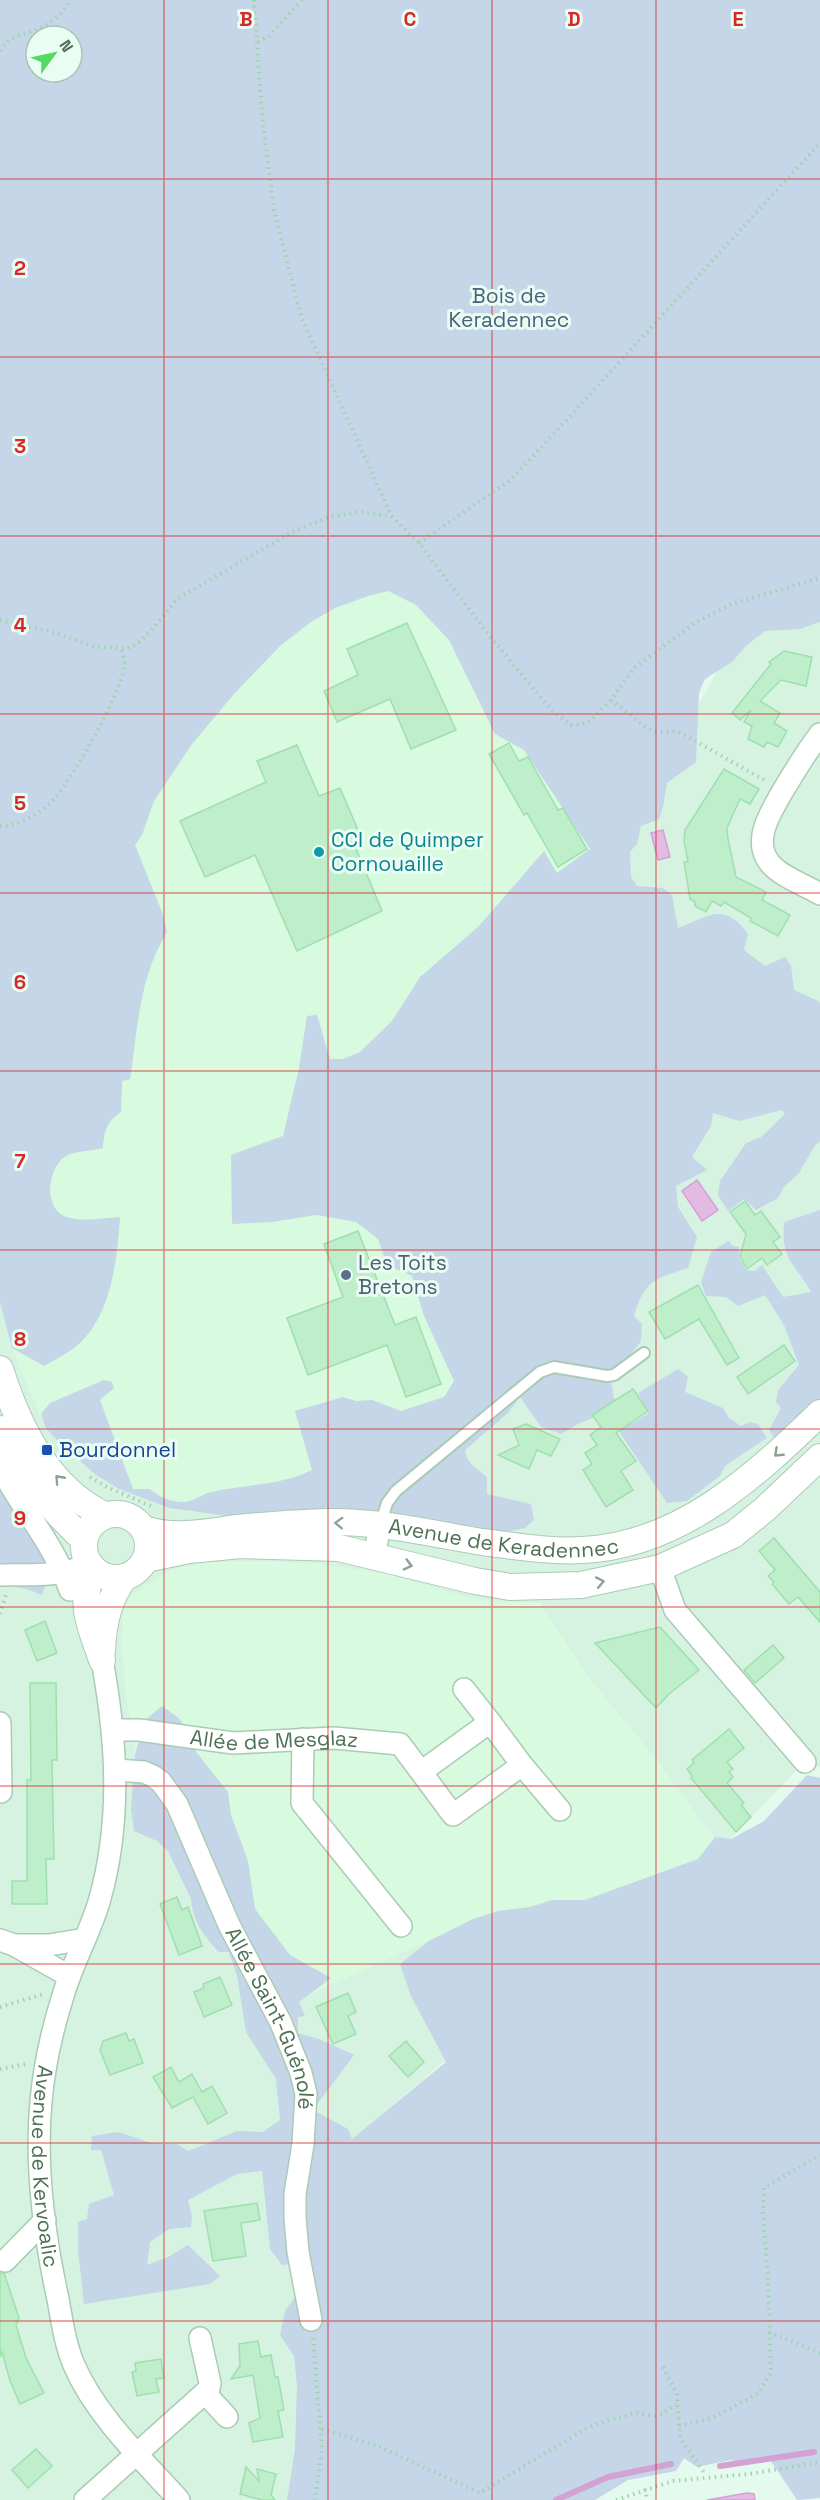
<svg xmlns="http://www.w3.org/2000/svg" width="820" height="2500" font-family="'Space Grotesk',sans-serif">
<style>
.residential{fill:#d6f3e2}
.commercial{fill:#d8fade}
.green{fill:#c4d6e7;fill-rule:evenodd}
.water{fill:#e2bae2;stroke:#d3a1d2;stroke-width:1.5}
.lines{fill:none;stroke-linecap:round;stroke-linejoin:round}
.stream{stroke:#d3a1d2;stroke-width:6}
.building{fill:#beeeca;stroke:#9fdfaf;stroke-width:1.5}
.service-casing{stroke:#abcbb5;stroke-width:14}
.minor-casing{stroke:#abcbb5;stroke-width:24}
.tertiary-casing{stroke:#abcbb5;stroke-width:28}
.path{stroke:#a1d2ae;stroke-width:4;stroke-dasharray:1.5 4.5;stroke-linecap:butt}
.service{stroke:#fff;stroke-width:10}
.minor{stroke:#fff;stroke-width:21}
.tertiary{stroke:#fff;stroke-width:26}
.oneway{stroke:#8ba390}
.grid{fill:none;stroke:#d62828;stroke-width:1.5;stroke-opacity:0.55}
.culture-dot{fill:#0f9aa8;stroke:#eafdf3;stroke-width:2}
.service-dot{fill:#5c6f8a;stroke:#eafdf3;stroke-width:2}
.transit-dot{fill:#1a4fb4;stroke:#eafdf3;stroke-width:2}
.labels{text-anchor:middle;stroke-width:6;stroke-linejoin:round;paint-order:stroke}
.park-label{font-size:21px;fill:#4a6281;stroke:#eafdf3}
.culture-label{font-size:21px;fill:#0d838f;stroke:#eafdf3;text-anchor:start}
.service-label{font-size:21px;fill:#4e5e75;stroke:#eafdf3;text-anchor:start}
.transit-label{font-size:21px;fill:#164399;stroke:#eafdf3;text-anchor:start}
.street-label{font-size:21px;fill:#4c7154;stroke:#eafdf3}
.grid-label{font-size:20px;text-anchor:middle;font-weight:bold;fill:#d62828;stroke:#eafdf3;stroke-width:6;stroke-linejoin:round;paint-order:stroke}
</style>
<rect width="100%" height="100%" fill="#e4faef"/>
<polygon class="residential" points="820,607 820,1766 815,1767 806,1763 798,1769 721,1848 662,1767 591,1681 542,1608 542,1603 494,1602 465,1597 386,1574 318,1564 273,1562 210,1562 168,1572 130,1596 122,1645 126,1696 136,1751 293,2002 440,1935 454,1968 510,2006 285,2196 299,2318 303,2500 0,2500 0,1303 12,1348 46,1428 59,1443 79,1462 119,1489 191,1512 204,1512 331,1182 654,785 712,680 750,619"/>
<g class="commercial">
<polygon points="400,555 604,847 512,1346 372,1490 204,1512 169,1508 119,1489 79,1462 59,1443 46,1428 12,1348 0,1303 0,905 284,604"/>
<polygon points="210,1562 318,1564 386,1574 465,1597 494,1602 542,1603 542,1608 591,1681 662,1767 721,1848 454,1968 439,1935 293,2002 136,1751 126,1696 122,1645 123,1612 127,1601 130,1596 168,1572 184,1566"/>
</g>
<g class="green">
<path d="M0,0H820V622L800,629L765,631L747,645L732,662L705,679L699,693L696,762L667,783L663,807L659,819L641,826L637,844L630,852L631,877L637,886L663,888L672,895L678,928C710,916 724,901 748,934L744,950L765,966L785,957L791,966L794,990L820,1002V1142L816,1144L799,1173L784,1187L778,1198L756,1210L744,1199L728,1211L718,1195L720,1181L746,1143L761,1137L785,1114L782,1110L739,1121L713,1113L711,1126L692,1157L707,1170L676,1186L678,1207L697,1237L688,1268C654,1279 645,1280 634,1316L642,1324L641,1341L611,1380L614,1398L631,1424L649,1413L638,1393L678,1369L688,1377L685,1392L723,1408L729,1418L741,1426L750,1422L758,1424L767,1438L725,1466L720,1476L687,1501L667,1503L606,1412L578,1424L561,1434L541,1427L520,1397L508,1413L465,1450C466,1463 478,1469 487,1477V1494L531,1504L534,1520L525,1528L495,1534L249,1519L169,1508L119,1489L96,1475L59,1443L46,1428L41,1414L50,1403L104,1380L112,1382L114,1388L100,1400L133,1489H150C159,1497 173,1503 185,1502C194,1501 202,1494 211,1492C245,1484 280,1486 312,1470L295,1411L343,1397L356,1401L372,1400L401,1411L444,1397L454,1381L424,1316L412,1276L387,1265L378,1239L356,1222L317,1215L272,1222L232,1224L231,1155L283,1136L299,1068L307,1016L317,1015L330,1059H343L360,1052L392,1021L420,977L478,927L544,851L557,873L590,849L524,750L495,734L449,640L416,605L388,591L368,596L335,608L311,622L280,646L234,694L192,744L154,801L142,835L135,845L162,912L167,932C139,977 138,1027 130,1079L122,1081L121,1112C107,1121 104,1131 103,1148C92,1151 76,1151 66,1156C48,1167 43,1206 64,1216C81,1223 102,1218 120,1217C117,1260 112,1313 79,1344C69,1353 56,1359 44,1366L12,1348L0,1303ZM36,36H72V72H36Z"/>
<path d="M820,1210V1404L778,1443L769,1430L781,1408L776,1402L778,1390L799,1365L784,1325L765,1295L738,1306L726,1297L706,1296L701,1282L711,1252L728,1241L733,1246L739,1247V1257L746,1270L754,1271L762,1265L783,1297L811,1292C794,1262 781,1260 784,1222Z"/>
<polygon points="0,1446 30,1503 46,1521 42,1539 48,1553 48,1576 42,1595 26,1589 0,1584"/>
<path d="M162,1706L180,1719L197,1753L228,1792L231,1815L248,1861L255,1909L290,1955L331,1978L299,2002L305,2016L298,2017V2033L319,2039L354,2055L313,2110L348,2129L352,2139L446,2062L411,1996L400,1964L429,1941L473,1919L498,1911L530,1907L552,1900H585L698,1859L715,1837L731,1839L764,1821L807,1775L820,1778V2498L797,2500L769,2458L744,2463L731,2460L697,2467L684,2458L676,2471L628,2480L595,2500H287L295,2449L297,2385L294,2356L280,2335L285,2311L300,2290L308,2263L282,2265L270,2249L262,2171L237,2174L188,2200L192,2216L191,2227L169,2229L150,2242L147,2265L170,2256L188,2245L220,2276L210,2284L84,2304L78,2250V2222L87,2219L89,2204L114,2195L101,2150H91L92,2136L118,2132L151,2143L177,2144L188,2151L237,2131L263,2132L280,2120L276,2079L246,2032L237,1976L229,1952H219C205,1937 192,1921 191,1899L168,1851L157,1841L134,1831L131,1809L135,1755L144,1721Z"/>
</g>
<g class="water">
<polygon points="663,830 670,857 658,860 651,833"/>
<polygon points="697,1180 718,1210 702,1221 682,1191"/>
<polygon points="747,2493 754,2494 755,2500 707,2500"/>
</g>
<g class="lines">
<g class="stream">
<polyline points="720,2466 814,2452"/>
<polyline points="556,2500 608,2477 671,2464"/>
</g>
</g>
<g class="building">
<polygon points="407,623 456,730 411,749 390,699 337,722 324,691 358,675 347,649"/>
<polygon points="784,651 812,657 806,686 781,680 760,701 780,713 774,723 787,731 778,747 767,742 764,747 748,739 752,726 744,722 751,710 740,720 732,713 771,664 769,662"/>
<polygon points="509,743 519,761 528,757 558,810 563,808 587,849 558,867 527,813 524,815 489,754"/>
<polygon points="297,745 319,796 340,788 361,837 353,841 382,911 297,951 255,855 205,877 180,821 266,782 257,761"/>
<polygon points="724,769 759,789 750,804 740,799 727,828 728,839 736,877 766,892 762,900 790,915 778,936 750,921 751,918 724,902 721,906 712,901 706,912 695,906 695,902 690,899 684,862 688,862 684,841 685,830"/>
<polygon points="745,1201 755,1215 761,1211 780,1237 773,1242 782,1254 767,1265 762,1258 747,1269 740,1256 746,1234 730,1212"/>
<polygon points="358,1231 395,1325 416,1317 441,1384 406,1397 387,1345 308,1375 287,1318 343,1297 324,1244"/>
<polygon points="698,1285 739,1358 727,1365 699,1319 665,1339 649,1312"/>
<polygon points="784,1345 795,1361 748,1394 737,1377"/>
<polygon points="633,1389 648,1411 616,1433 636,1461 621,1471 633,1490 606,1507 583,1470 592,1464 585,1453 597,1445 590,1435 601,1427 592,1415"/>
<polygon points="526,1424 560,1439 551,1456 537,1450 529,1469 498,1455 519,1445 513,1429"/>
<polygon points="774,1538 820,1592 820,1622 798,1597 789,1604 772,1584 774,1582 768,1576 775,1570 759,1551"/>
<polygon points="45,1621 57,1653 37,1661 25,1630"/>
<polygon points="660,1627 699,1670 669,1694 656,1708 595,1643"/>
<polygon points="773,1645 784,1658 755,1683 744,1670"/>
<polygon points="30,1683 56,1683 57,1760 52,1760 54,1859 46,1859 47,1904 12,1904 12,1881 27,1881 27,1780 31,1780"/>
<polygon points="729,1729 744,1748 727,1762 733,1769 729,1772 733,1777 727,1783 744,1803 741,1805 751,1817 736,1832 691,1778 692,1776 687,1769 694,1763 692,1760"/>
<polygon points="177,1897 182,1910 188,1907 202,1946 179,1955 160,1904"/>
<polygon points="220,1977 232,2005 204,2017 194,1992 204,1988 203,1984"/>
<polygon points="348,1993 356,2012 348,2016 356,2034 333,2044 316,2007"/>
<polygon points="126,2033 129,2041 134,2039 143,2063 110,2075 100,2050 103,2041"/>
<polygon points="406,2041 424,2062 408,2077 389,2056"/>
<polygon points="171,2067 179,2082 192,2074 202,2092 212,2086 227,2113 208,2124 193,2097 172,2108 153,2077"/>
<polygon points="257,2203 260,2220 241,2223 246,2256 213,2261 204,2211"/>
<polygon points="0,2273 4,2273 19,2318 16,2325 26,2358 44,2393 20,2404 10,2381 2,2352 0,2357"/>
<polygon points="258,2341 261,2357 271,2355 275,2377 278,2377 284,2410 278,2411 283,2437 253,2442 249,2423 260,2418 253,2375 231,2379 240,2366 239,2344"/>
<polygon points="161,2359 164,2378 156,2379 159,2392 137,2396 132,2372 136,2371 135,2363"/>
<polygon points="36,2449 52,2466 28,2488 12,2470"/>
<polygon points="246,2467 259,2481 257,2469 276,2474 271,2495 275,2500 262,2500 240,2494"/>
</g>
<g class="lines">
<g class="service-casing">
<polyline id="service" points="380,1526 387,1503 396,1491 540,1372 554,1367 607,1376 614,1375 644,1353"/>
</g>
<g class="minor-casing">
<g id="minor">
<path d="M820,734C807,751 768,811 764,830C761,841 762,853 769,862C779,876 805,885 820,894"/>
<path d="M0,1467C22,1509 54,1544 70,1590"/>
<polyline points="374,1556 380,1526"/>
<polyline points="660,1568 675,1610 805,1762"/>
<path d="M0,1575C34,1574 57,1578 89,1564"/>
<path id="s1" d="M102,1660C117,1741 122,1822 99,1902C89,1935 71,1966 62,1999C52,2031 44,2068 41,2101C35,2166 44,2235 58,2299C62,2321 65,2344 74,2365C96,2416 142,2459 179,2500"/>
<polyline points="464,1689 490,1722"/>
<polyline points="0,1723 1,1792"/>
<path id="s2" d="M113,1730H139L233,1743L334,1738L400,1744L421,1772L490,1722L522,1765L453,1815L421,1772"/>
<polyline points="303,1739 302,1803 401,1926"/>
<polyline points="522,1765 560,1810"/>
<path id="s3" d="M116,1770L144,1772L153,1776L161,1782L177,1804L229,1925L281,2023L301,2073L306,2094L303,2144L295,2194V2218L298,2252L311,2320"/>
<polyline points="0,1940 14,1945 69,1976"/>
<polyline points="14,1945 49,1945 85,1939"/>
<polyline points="5,2261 45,2220"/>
<polyline points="205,2393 227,2417"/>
<polyline points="85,2500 209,2389 210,2383 200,2338"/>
</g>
</g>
<g class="tertiary-casing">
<g id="tertiary">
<path d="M0,1369C18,1426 47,1487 104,1515"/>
<path d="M0,1429C19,1474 50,1507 84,1540"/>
<circle cx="116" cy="1546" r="32"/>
<path id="s4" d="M144,1529C175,1539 207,1532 238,1528C270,1525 302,1522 334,1522C383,1522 434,1534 482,1542C515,1546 549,1552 582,1550C679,1546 754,1477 820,1413"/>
<polyline points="146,1559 189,1550 241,1545 339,1548 475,1581 510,1587 581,1585 660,1568 733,1535 765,1509 820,1457"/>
<path d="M92,1567C80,1607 89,1623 102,1660"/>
<path d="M102,1651C103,1624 108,1598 125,1577"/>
</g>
</g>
<g class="path">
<polyline points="254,0 262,115 274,210 302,319 392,517"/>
<polyline points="258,42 269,36 302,0"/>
<path d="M0,51C9,35 25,35 40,28C53,22 64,12 71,0"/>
<polyline points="419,543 509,481 528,462 820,143"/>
<polyline points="0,620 49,631 95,647 127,648 137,644 151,631 177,599 294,531 330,517 360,512 380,515 392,517 419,543 484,629 551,710 571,725 580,725 590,721 611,700 634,668 695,623 731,604 820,578"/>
<path d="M611,700C625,709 641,727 655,731C665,734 670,729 683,734L766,781"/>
<path d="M0,826C19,827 43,812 56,797C73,777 122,692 124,667C125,661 123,655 121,649"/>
<polyline points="90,1477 107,1487 151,1506"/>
<polyline points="0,1614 6,1595"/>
<polyline points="0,2007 44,1994"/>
<polyline points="0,2069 27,2064"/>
<polyline points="769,2332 820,2353"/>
<polyline points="313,2338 322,2449 315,2500"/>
<polyline points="663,2367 677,2394 680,2438 706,2475"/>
<polyline points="679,2426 712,2418 759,2393 771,2372 768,2277 763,2213 764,2188 820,2155"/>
<polyline points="322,2429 380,2447 480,2493 585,2429 605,2421 636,2413 658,2416 678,2404"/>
<polyline points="645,2489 647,2500"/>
<polyline points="616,2500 673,2481 749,2474 820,2462"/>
</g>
<use href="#service" class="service"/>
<use href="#minor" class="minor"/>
<use href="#tertiary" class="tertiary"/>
</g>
<defs><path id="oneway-chevron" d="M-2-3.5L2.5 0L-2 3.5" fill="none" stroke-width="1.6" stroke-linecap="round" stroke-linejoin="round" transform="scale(1.5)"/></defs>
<g class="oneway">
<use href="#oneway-chevron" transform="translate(778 1453) rotate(137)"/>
<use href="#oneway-chevron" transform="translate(59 1479) rotate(-132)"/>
<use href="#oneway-chevron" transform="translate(339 1523) rotate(-178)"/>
<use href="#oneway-chevron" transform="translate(408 1565) rotate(15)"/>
<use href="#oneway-chevron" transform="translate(600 1582) rotate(-11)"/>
</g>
<path class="grid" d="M164,0V2500M328,0V2500M492,0V2500M656,0V2500M0,179H820M0,357H820M0,536H820M0,714H820M0,893H820M0,1071H820M0,1250H820M0,1429H820M0,1607H820M0,1786H820M0,1964H820M0,2143H820M0,2321H820"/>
<circle class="culture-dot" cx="319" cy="852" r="6"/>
<circle class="service-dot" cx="346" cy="1275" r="6"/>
<rect class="transit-dot" x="41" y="1444" width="12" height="12" rx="3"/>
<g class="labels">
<g class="park-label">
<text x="509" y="303">Bois de<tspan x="509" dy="24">Keradennec</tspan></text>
</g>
<g class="culture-label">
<text x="331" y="847">CCI de Quimper<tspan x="331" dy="24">Cornouaille</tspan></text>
</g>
<g class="service-label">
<text x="358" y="1270">Les Toits<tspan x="358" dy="24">Bretons</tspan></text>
</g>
<g class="transit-label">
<text x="59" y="1457">Bourdonnel</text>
</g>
<g class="street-label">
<text dy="7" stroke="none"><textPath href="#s4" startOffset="362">Avenue de Keradennec</textPath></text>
<text dy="7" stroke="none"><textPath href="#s2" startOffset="162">Allée de Mesglaz</textPath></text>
<text dy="7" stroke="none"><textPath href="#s3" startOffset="310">Allée Saint-Guénolé</textPath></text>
<text dy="7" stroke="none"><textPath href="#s1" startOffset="518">Avenue de Kervoalic</textPath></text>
</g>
</g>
<g class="grid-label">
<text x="246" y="26">B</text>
<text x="410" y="26">C</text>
<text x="574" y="26">D</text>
<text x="738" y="26">E</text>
<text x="20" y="275">2</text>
<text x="20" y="453">3</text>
<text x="20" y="632">4</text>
<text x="20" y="810">5</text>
<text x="20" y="989">6</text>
<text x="20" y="1168">7</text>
<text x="20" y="1346">8</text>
<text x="20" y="1525">9</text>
</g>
<g transform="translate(54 54) rotate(57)"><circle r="28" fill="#eafdf3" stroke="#abc5b3" stroke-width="1.5"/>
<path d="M0-4.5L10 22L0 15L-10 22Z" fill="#52db5e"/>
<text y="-9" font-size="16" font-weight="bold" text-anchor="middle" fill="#4c7154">N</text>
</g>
</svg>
